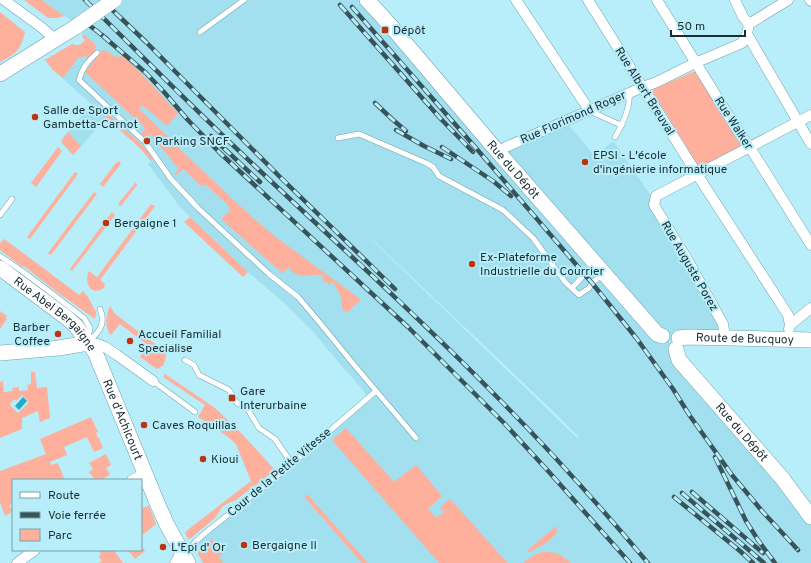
<svg xmlns="http://www.w3.org/2000/svg" width="811" height="563" font-family="Overpass,sans-serif">
<style>
.built{fill:#a2e0ef;fill-rule:evenodd}
.green{fill:#feb09c;fill-rule:evenodd}
.water{fill:#1eaec8}
.lines{fill:none;stroke-linecap:round;stroke-linejoin:round}
.lane-casing{stroke:#70a3af;stroke-width:6}
.street-casing{stroke:#70a3af;stroke-width:11}
.secondary-casing{stroke:#70a3af;stroke-width:16}
.lane{stroke:#fff;stroke-width:5}
.street{stroke:#fff;stroke-width:10}
.secondary{stroke:#fff;stroke-width:15}
.rail-casing{stroke:#38545a;stroke-width:4.5}
.rail{stroke:#b8edfa;stroke-width:3;stroke-dasharray:9;stroke-linecap:butt}
.secondary-bridge-casing{stroke:#70a3af;stroke-width:16;stroke-linecap:butt}
.secondary-bridge{stroke:#fff;stroke-width:15}
.poi-dot{fill:#bd330d;stroke:#b8edfa;stroke-width:1.5}
.labels{text-anchor:middle;stroke-width:4;stroke-linejoin:round;paint-order:stroke}
.poi-label{font-size:12px;fill:#182e33;stroke:#b8edfa;text-anchor:start}
.street-label{font-size:12px;fill:#182e33;stroke:#b8edfa}
</style>
<rect width="100%" height="100%" fill="#b8edfa"/>
<path class="built" d="M42,0H367L499,152L565,121L595,156L612,142H614L651,196L725,338H679L669,341L811,517V563H211L204,549H199L196,541L367,397L363,390L328,350L313,331L283,302L248,272L180,207L148,164L151,162L150,160L140,148L106,118L73,155L61,142L63,137L92,105L53,70L45,60L71,45L72,44L77,46L82,44L85,40L82,37L83,34L77,26L67,17H65ZM336,205L551,409L580,438L576,437Z"/>
<g class="green">
<polygon points="24,0 42,0 64,16 58,18 48,18"/>
<path d="M0,12L25,32C21,49 16,54 0,62Z"/>
<path d="M83,34L95,44L96,48L93,53L89,57L85,56L78,58L63,78L53,70L45,60L72,44C79,46 81,45 85,40L82,37Z"/>
<path d="M103,50C110,51 113,58 120,57L122,55L135,67L178,113L167,126L142,105L139,109C183,151 226,195 273,235L352,293L361,300L346,313L342,308L341,297L333,282L329,285L328,283L323,281L322,278L324,277V275C310,274 303,279 291,271L290,266L282,273L221,219L230,211L228,205L205,184L202,187L183,169L176,175L174,174L179,169L150,134L145,137L141,133L145,128L85,72L101,52Z"/>
<polygon points="693,72 695,72 741,144 741,147 701,167 699,167 652,91 654,89"/>
<polygon points="108,114 143,146 153,159 151,161 140,148 105,117"/>
<polygon points="68,132 81,146 73,155 61,142"/>
<polygon points="58,147 62,151 36,187 31,183"/>
<polygon points="117,162 121,162 120,165 103,187 100,184 115,164"/>
<polygon points="75,172 78,174 30,239 27,237"/>
<polygon points="136,182 137,185 121,206 118,204"/>
<polygon points="94,192 97,194 51,255 48,253"/>
<path d="M151,204L155,206L100,280L105,284L104,288C90,297 84,282 89,271L97,277Z"/>
<polygon points="112,212 115,215 72,271 70,269"/>
<polygon points="190,217 248,272 243,277 184,222"/>
<polygon points="4,239 42,267 79,295 83,291 88,297 96,312 95,319 57,292 25,267 21,266 0,250 0,243"/>
<path d="M110,306L115,314L163,350L166,354C166,361 164,367 157,369L140,357L149,346L120,324L111,335C104,328 106,315 110,306Z"/>
<polygon points="0,311 7,316 6,318 7,319 0,329"/>
<path d="M31,372H35L37,388L47,387L50,418L40,422L38,411L22,418V429L0,438V382L3,381L4,392L13,391L12,388L19,387V391L28,390L27,385L31,384ZM22,395L29,402L18,413L11,406L10,404L14,399L16,401Z"/>
<polygon points="165,374 215,408 243,435 275,470 236,500 230,502 222,507 215,518 191,538 188,539 185,532 251,481 236,444 227,436 198,417 205,405 163,377"/>
<polygon points="91,417 98,432 96,433 98,438 99,438 103,448 94,452 87,437 64,447 67,455 50,462 51,465 58,463 64,478 59,480 13,480 13,506 11,504 9,506 13,511 5,516 0,502 0,471 46,454 40,439"/>
<polygon points="346,428 394,482 416,465 442,496 428,509 436,518 444,512 440,507 450,499 505,560 507,563 439,563 332,440"/>
<polygon points="106,454 111,465 106,468 110,474 102,480 95,480 89,472 93,469 89,463"/>
<polygon points="307,494 368,563 362,563 305,498"/>
<polygon points="149,506 156,524 141,536 141,508"/>
<polygon points="556,526 557,530 556,534 546,543 530,552 528,552 527,551"/>
<polygon points="212,539 224,551 219,558 223,563 203,563 198,554 199,549"/>
<polygon points="141,545 145,551 135,559 128,550 141,550"/>
<polygon points="98,550 114,550 123,563 99,563 102,561 99,557 101,554"/>
<path d="M543,552C556,552 561,554 571,563H523L534,555Z"/>
</g>
<polygon class="water" points="23,397 27,401 19,410 15,406"/>
<g class="lines">
<g class="lane-casing">
<g id="lane">
<polyline points="200,32 244,0"/>
<path d="M97,53C88,61 82,68 79,80L145,142L171,179L199,209L269,274L298,297L320,323L355,366L416,438"/>
<polyline points="590,111 616,123 622,125"/>
<path d="M615,137C622,125 631,107 629,93"/>
<polyline points="338,138 359,134 426,163 433,167 439,176 503,210 533,238 566,283 579,295 589,288 592,283 603,274"/>
<polyline points="0,215 12,199"/>
<polyline points="0,256 22,271 50,292 84,318 90,328 88,338"/>
<polyline points="572,288 584,275 595,264"/>
<path d="M90,341C100,330 106,324 100,309"/>
<polyline points="185,360 194,365 199,375 229,390 237,403 247,408 259,428 275,439 292,464"/>
<polyline points="153,381 195,412"/>
<polyline points="184,551 191,547 196,541 210,529 282,472 376,391"/>
</g>
</g>
<g class="street-casing">
<g id="street">
<polyline points="4,0 41,27 56,40"/>
<polyline points="516,0 589,110"/>
<polyline points="588,0 702,182 788,315 790,325"/>
<polyline points="657,0 741,136 750,147 754,154 811,245"/>
<polyline points="735,0 743,17 749,24"/>
<polyline points="810,0 811,1"/>
<polyline points="747,34 811,144"/>
<polyline points="499,152 506,147 643,87 657,82 695,63 742,43 747,34 749,24 788,0"/>
<polyline points="789,329 790,325 811,308"/>
<polyline points="725,338 723,324 687,259 654,205 656,196 811,115"/>
<polyline points="88,343 98,344 105,347 117,355 153,381"/>
<polyline points="132,480 145,473"/>
<polyline points="17,563 35,550"/>
<polyline points="175,563 182,552"/>
</g>
</g>
<g class="secondary-casing">
<g id="secondary">
<path id="s1" d="M367,0L390,25L492,145L657,334L662,336"/>
<polyline points="0,74 77,26"/>
<path id="s2" d="M0,268L67,318L76,326L95,352L158,505L166,523L188,563"/>
<path id="s3" d="M679,338L688,337L811,340"/>
<path id="s4" d="M676,349L679,360L782,478L811,517"/>
<polyline points="0,353 59,348 88,343"/>
</g>
</g>
<use href="#lane" class="lane"/>
<use href="#street" class="street"/>
<use href="#secondary" class="secondary"/>
<g class="rail-casing">
<g id="rail">
<path d="M85,0C142,56 198,113 257,168C336,243 418,316 494,394C548,448 599,505 648,563"/>
<polyline points="102,0 146,42 279,176 395,289"/>
<polyline points="340,5 440,118 473,152"/>
<polyline points="352,7 469,140 592,283 637,339 673,389 690,416 732,475 762,511 798,550"/>
<polyline points="80,18 107,39"/>
<polyline points="103,36 146,73 164,92 187,119 220,153 408,327 504,423 549,472 630,563"/>
<polyline points="375,103 392,119 406,131"/>
<polyline points="396,130 424,146 451,159"/>
<polyline points="211,136 260,182"/>
<polyline points="442,147 493,181 511,196"/>
<polyline points="715,457 746,521 758,540 775,563"/>
<polyline points="692,492 763,553"/>
<polyline points="682,493 764,563"/>
<polyline points="674,497 740,551 753,563"/>
</g>
</g>
<use href="#rail" class="rail"/>
<g class="secondary-bridge-casing">
<polyline id="secondary-bridge" points="77,26 114,0"/>
</g>
<use href="#secondary-bridge" class="secondary-bridge"/>
</g>
<g class="poi-dot">
<rect x="381" y="26" width="8" height="8" rx="2"/>
<circle cx="35" cy="117" r="4"/>
<circle cx="147" cy="141" r="4"/>
<circle cx="585" cy="162" r="4"/>
<circle cx="106" cy="223" r="4"/>
<circle cx="472" cy="264" r="4"/>
<circle cx="58" cy="334" r="4"/>
<circle cx="130" cy="341" r="4"/>
<rect x="228" y="394" width="8" height="8" rx="2"/>
<circle cx="144" cy="425" r="4"/>
<circle cx="203" cy="459" r="4"/>
<circle cx="244" cy="545" r="4"/>
<circle cx="163" cy="547" r="4"/>
</g>
<g class="labels">
<g class="poi-label">
<text x="393" y="34">Dépôt</text>
<text x="43" y="114">Salle de Sport<tspan x="43" dy="14">Gambetta-Carnot</tspan></text>
<text x="155" y="145">Parking SNCF</text>
<text x="593" y="159">EPSI - L'école<tspan x="593" dy="14">d'ingénierie informatique</tspan></text>
<text x="114" y="227">Bergaigne 1</text>
<text x="480" y="261">Ex-Plateforme<tspan x="480" dy="14">Industrielle du Courrier</tspan></text>
<text x="50" y="331" text-anchor="end">Barber<tspan x="50" dy="14">Coffee</tspan></text>
<text x="138" y="338">Accueil Familial<tspan x="138" dy="14">Specialise</tspan></text>
<text x="240" y="395">Gare<tspan x="240" dy="14">Interurbaine</tspan></text>
<text x="152" y="429">Caves Roquillas</text>
<text x="211" y="463">Kioui</text>
<text x="252" y="549">Bergaigne II</text>
<text x="171" y="551">L'Epi d' Or</text>
</g>
<g class="street-label">
<text transform="translate(645 91) rotate(58)" y="4">Rue Albert Breuval</text>
<text transform="translate(573 117) rotate(-24)" y="4">Rue Florimond Roger</text>
<text transform="translate(734 123) rotate(57)" y="4">Rue Walker</text>
<text dy="4" stroke="none"><textPath href="#s1" startOffset="224">Rue du Dépôt</textPath></text>
<text transform="translate(690 266) rotate(60)" y="4">Rue Auguste Porez</text>
<text dy="4" stroke="none"><textPath href="#s2" startOffset="72">Rue Abel Bergaigne</textPath></text>
<text dy="4" stroke="none"><textPath href="#s3" startOffset="66">Route de Bucquoy</textPath></text>
<text dy="4" stroke="none"><textPath href="#s2" startOffset="201">Rue d'Achicourt</textPath></text>
<text dy="4" stroke="none"><textPath href="#s4" startOffset="107">Rue du Dépôt</textPath></text>
<text transform="translate(279 472) rotate(-40)" y="4">Cour de la Petite Vitesse</text>
</g>
</g>
<rect x="12" y="479" width="130" height="72" fill="#b8edfa" stroke="#78a1aa"/>
<rect x="20" y="492" width="20" height="6" fill="#ffffff" stroke="#78a1aa"/>
<text x="48" y="499" font-size="12" fill="#182e33">Route</text>
<rect x="20" y="512" width="20" height="6" fill="#38545a" stroke="#78a1aa"/>
<text x="48" y="519" font-size="12" fill="#182e33">Voie ferrée</text>
<rect x="20" y="529" width="20" height="12" fill="#feb09c" stroke="#78a1aa"/>
<text x="48" y="539" font-size="12" fill="#182e33">Parc</text>
<path d="M671 30v6h74v-6" fill="none" stroke="#182e33" stroke-width="2"/>
<text x="677" y="30" font-size="12" fill="#182e33" stroke="#b8edfa" stroke-width="3" paint-order="stroke">50 m</text>
</svg>
